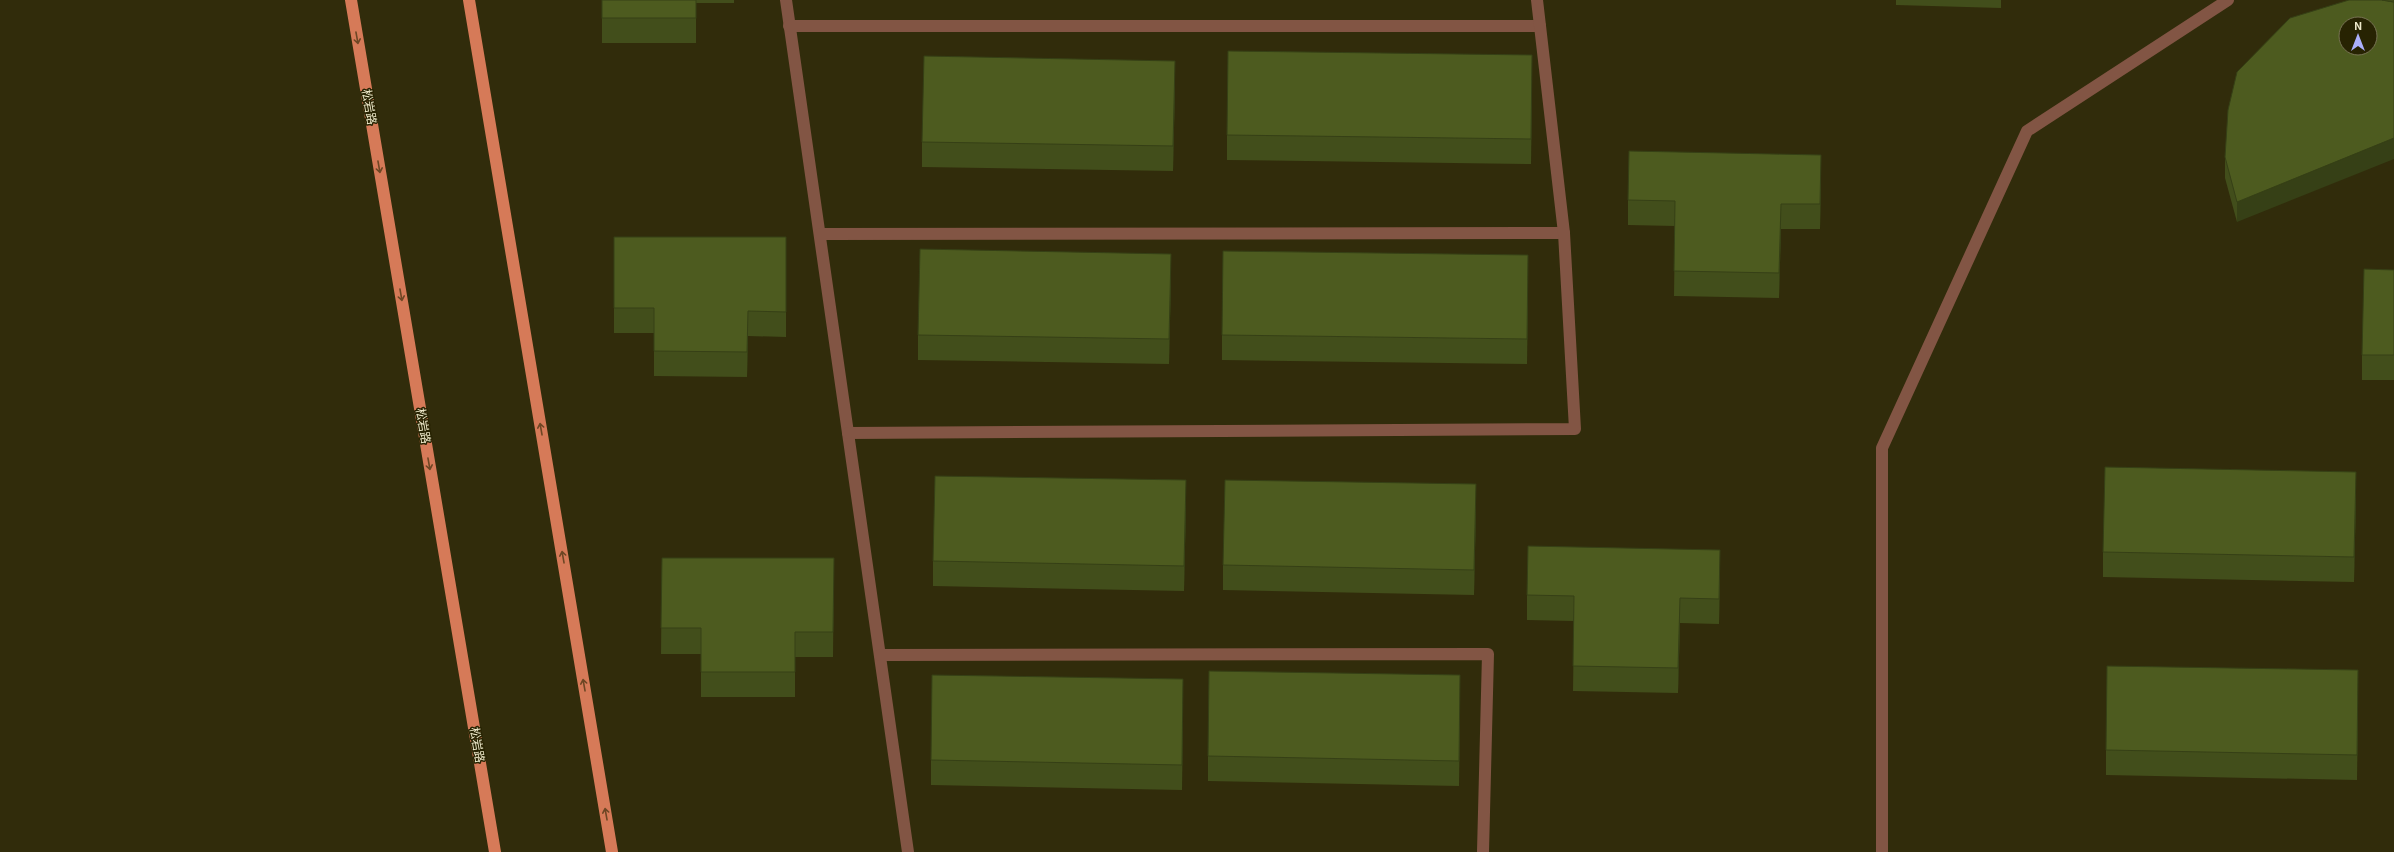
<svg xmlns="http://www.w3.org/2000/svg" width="2394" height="852" font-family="Georgia,'Noto Sans SC',serif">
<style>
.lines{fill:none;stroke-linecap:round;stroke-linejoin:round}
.minor{stroke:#825544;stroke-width:12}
.major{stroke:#d67a58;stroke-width:12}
.wall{fill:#424e1b}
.shaded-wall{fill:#364016}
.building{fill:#4d5b1f;stroke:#364016;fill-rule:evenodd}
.oneway{stroke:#6d4624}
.labels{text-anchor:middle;stroke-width:3;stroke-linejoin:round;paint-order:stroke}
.street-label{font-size:12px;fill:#ede8c9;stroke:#272302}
</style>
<rect width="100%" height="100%" fill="#312c0b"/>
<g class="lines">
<g class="minor">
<polyline points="786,0 908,852"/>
<polyline points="789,26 1540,26"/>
<polyline points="820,234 1564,233"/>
<polyline points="848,433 1575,429 1564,233 1537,0"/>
<polyline points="880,655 1488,654 1483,852"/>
<polyline points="1882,852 1882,448 2027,131 2228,0"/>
</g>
<g class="major">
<polyline points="351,0 495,852"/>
<polyline points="469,0 612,852"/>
</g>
</g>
<g class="wall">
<polygon points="602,0 734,0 734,3 696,3 696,43 602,43"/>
<polygon points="1896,0 2001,0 2001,8 1896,5"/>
<polygon points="2349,0 2237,222 2225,178 2225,157"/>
<polygon points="1532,80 1531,164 1227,160 1227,135"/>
<polygon points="1175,86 1173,171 922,167 922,142"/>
<polygon points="1821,180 1820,229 1781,229 1779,298 1674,296 1675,226 1628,225 1628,200"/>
<polygon points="614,237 786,237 786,337 748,336 747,377 654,376 654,333 614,333"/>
<polygon points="2394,270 2394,380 2362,380 2362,355"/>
<polygon points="1171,279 1169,364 918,360 918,335"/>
<polygon points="1528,280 1527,364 1222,360 1222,335"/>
<polygon points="2356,497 2354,582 2103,577 2103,552"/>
<polygon points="1186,505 1184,591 933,586 933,561"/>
<polygon points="1476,509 1474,595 1223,590 1223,565"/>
<polygon points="662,558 834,558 833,657 795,657 795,697 701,697 701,654 661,654"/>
<polygon points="1720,575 1719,624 1680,623 1678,693 1573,691 1574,621 1527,620 1527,595"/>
<polygon points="2358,695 2357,780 2106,775 2106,750"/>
<polygon points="1460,700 1459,786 1208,781 1208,756"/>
<polygon points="1183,704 1182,790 931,785 931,760"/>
</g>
<g class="shaded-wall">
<polygon points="1532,55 1532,80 1531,164 1531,139"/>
<polygon points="1175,61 1175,86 1173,171 1173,146"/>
<polygon points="2394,138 2394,159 2237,222 2237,202"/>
<polygon points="1821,155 1821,180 1820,229 1820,204"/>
<polygon points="1781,204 1781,229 1779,298 1779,273"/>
<polygon points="1171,254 1171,279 1169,364 1169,339"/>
<polygon points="1528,255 1528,280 1527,364 1527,339"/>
<polygon points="748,311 748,336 747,377 747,352"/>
<polygon points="2356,472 2356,497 2354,582 2354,557"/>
<polygon points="1186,480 1186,505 1184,591 1184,566"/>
<polygon points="1476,484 1476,509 1474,595 1474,570"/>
<polygon points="1720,550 1720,575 1719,624 1719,599"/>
<polygon points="1680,598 1680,623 1678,693 1678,668"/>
<polygon points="2358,670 2358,695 2357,780 2357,755"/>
<polygon points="1460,675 1460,700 1459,786 1459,761"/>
<polygon points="1183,679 1183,704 1182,790 1182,765"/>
</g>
<g class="building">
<rect x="602" y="0" width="94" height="18"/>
<path d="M2349,0H2382L2394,2V138L2237,202L2225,157L2228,110L2237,72L2290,18ZM2346,24H2370V48H2346Z"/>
<polygon points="2382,0 2394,0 2394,2"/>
<polygon points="1228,51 1532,55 1531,139 1227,135"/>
<polygon points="924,56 1175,61 1173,146 922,142"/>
<polygon points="1629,151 1821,155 1820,204 1781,204 1779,273 1674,271 1675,201 1628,200"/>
<polygon points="614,237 786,237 786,312 748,311 747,352 654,351 654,308 614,308"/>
<polygon points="920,249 1171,254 1169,339 918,335"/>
<polygon points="1223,251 1528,255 1527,339 1222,335"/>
<polygon points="2364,269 2394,270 2394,355 2362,355"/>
<polygon points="2105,467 2356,472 2354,557 2103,552"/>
<polygon points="935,476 1186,480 1184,566 933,561"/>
<polygon points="1225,480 1476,484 1474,570 1223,565"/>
<polygon points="1528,546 1720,550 1719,599 1680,598 1678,668 1573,666 1574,596 1527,595"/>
<polygon points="662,558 834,558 833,632 795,632 795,672 701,672 701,628 661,628"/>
<polygon points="2107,666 2358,670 2357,755 2106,750"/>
<polygon points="1209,671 1460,675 1459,761 1208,756"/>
<polygon points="932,675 1183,679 1182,765 931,760"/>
</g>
<defs><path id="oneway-shaft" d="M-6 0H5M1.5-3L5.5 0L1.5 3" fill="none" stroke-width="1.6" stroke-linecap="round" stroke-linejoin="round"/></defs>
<g class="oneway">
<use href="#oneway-shaft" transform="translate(357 38) rotate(80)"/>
<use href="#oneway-shaft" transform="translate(379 167) rotate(80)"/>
<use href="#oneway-shaft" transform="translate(401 295) rotate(80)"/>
<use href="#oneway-shaft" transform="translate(541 429) rotate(-100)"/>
<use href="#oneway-shaft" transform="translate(429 464) rotate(80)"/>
<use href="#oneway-shaft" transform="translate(563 557) rotate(-100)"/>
<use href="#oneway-shaft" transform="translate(584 685) rotate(-100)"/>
<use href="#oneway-shaft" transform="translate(606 814) rotate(-100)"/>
</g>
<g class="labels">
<g class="street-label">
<text transform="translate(369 107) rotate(80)" y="4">松岩路</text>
<text transform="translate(423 426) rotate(80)" y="4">松岩路</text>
<text transform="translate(477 745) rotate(80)" y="4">松岩路</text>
</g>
</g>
<g transform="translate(2358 36)"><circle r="19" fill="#272302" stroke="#767252"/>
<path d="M0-3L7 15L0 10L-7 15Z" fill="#abaffb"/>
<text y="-6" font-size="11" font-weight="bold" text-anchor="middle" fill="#ede8c9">N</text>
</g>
</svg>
